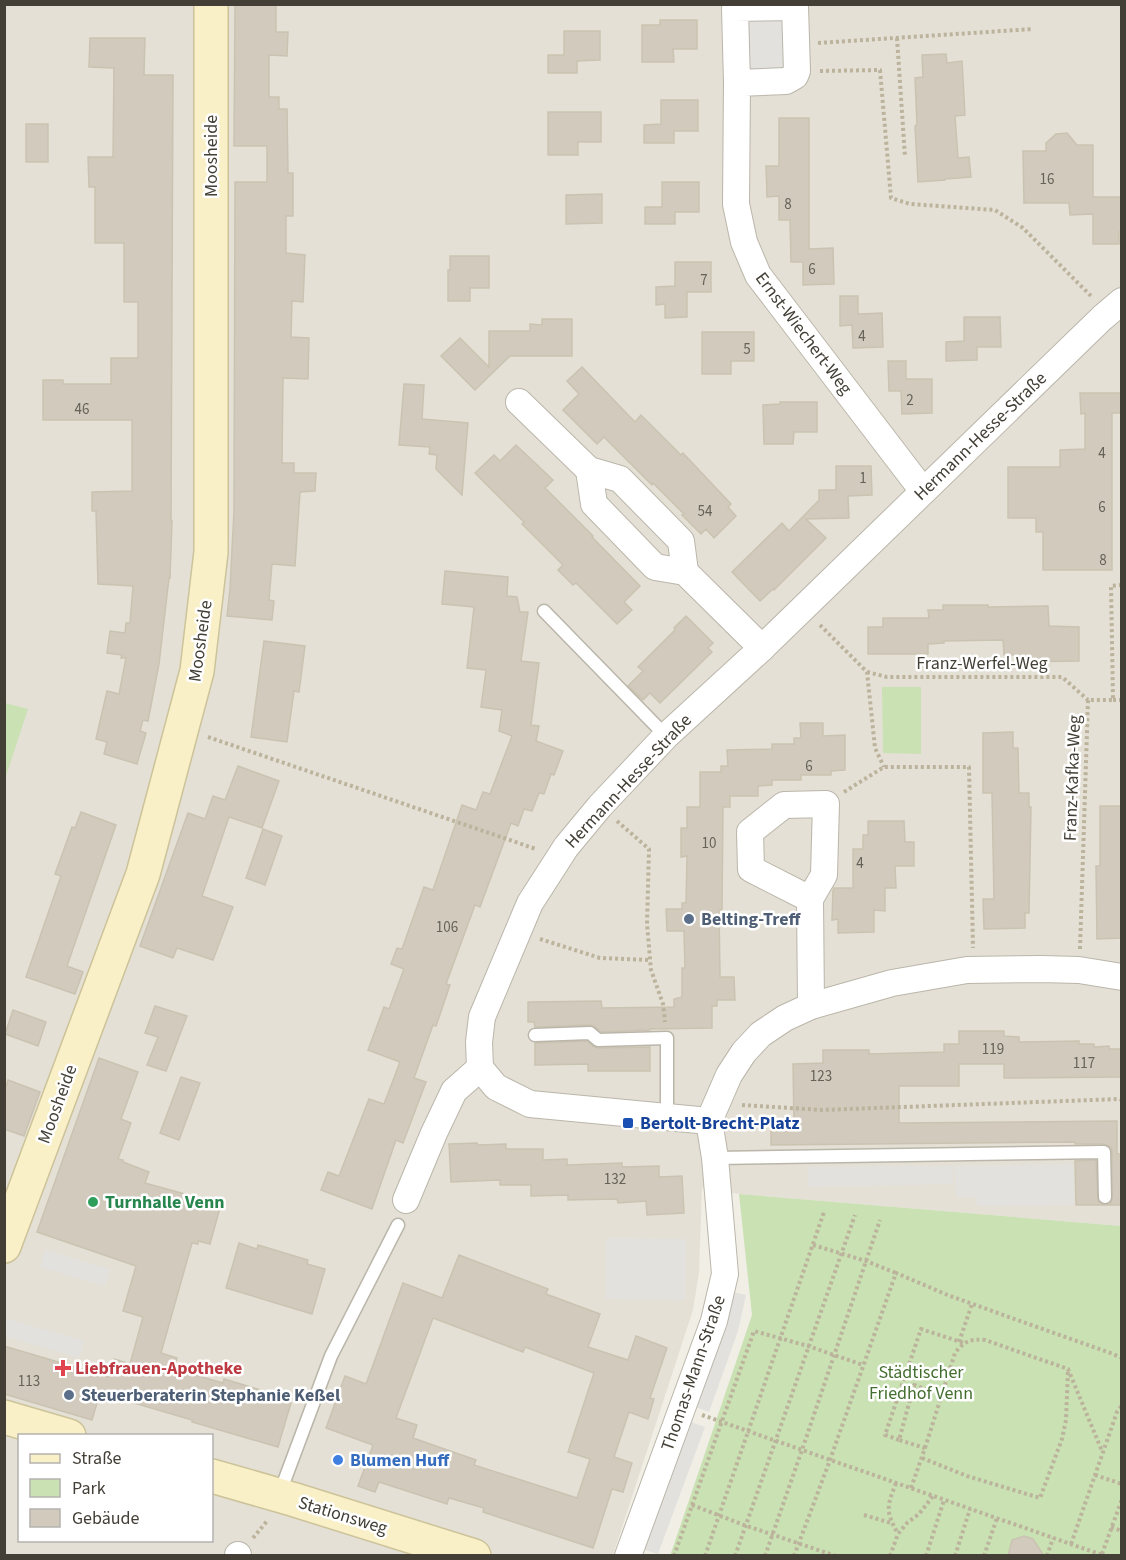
<svg xmlns="http://www.w3.org/2000/svg" width="1126" height="1560" font-family="'Source Sans 3',sans-serif">
<style>
.residential{fill:#e4e0d5;fill-rule:evenodd}
.green{fill:#c9e1b3}
.parking{fill:#e2e1de}
.building{fill:#d1cabd;stroke:#cbc3b1;stroke-width:1.5;fill-rule:evenodd}
.lines{fill:none;stroke-linecap:round;stroke-linejoin:round}
.lane-casing{stroke:#bbb6aa;stroke-width:15}
.street-casing{stroke:#bbb6aa;stroke-width:28}
.secondary-casing{stroke:#ccc39a;stroke-width:36}
.path{stroke:#bcb39c;stroke-width:4;stroke-dasharray:3 3;stroke-linecap:butt}
.lane{stroke:#fff;stroke-width:12}
.street{stroke:#fff;stroke-width:26}
.secondary{stroke:#f9f0c8;stroke-width:33}
.service-dot{fill:#5c6f8a;stroke:#fff;stroke-width:2}
.transit-dot{fill:#1a4fb4;stroke:#fff;stroke-width:2}
.leisure-dot{fill:#2e9e5b;stroke:#fff;stroke-width:2}
.health-dot{fill:#e0444e;stroke:#fff;stroke-width:2}
.shop-dot{fill:#3f7fe0;stroke:#fff;stroke-width:2}
.labels{text-anchor:middle;stroke-width:5;stroke-linejoin:round;paint-order:stroke}
.number-label{font-size:15px;fill:#666258}
.street-label{font-size:18px;fill:#433f36;stroke:#fff}
.service-label{font-size:18px;font-weight:bold;fill:#4e5e75;stroke:#fff;text-anchor:start}
.transit-label{font-size:18px;font-weight:bold;fill:#164399;stroke:#fff;text-anchor:start}
.leisure-label{font-size:18px;font-weight:bold;fill:#27864d;stroke:#fff;text-anchor:start}
.health-label{font-size:18px;font-weight:bold;fill:#be3a42;stroke:#fff;text-anchor:start}
.park-label{font-size:18px;fill:#446e30;stroke:#fff}
.shop-label{font-size:18px;font-weight:bold;fill:#366cbe;stroke:#fff;text-anchor:start}
</style>
<rect width="100%" height="100%" fill="#f1eee6"/>
<path class="residential" d="M5,5H1121V1226L739,1194L702,1188L699,1272L693,1310L613,1555L5,1556L4,779L27,710L4,703ZM20,1436H212V1540H20Z"/>
<g class="green">
<polygon points="882,687 921,687 921,754 883,753"/>
<polygon points="5,703 28,709 5,779 4,703"/>
<polygon points="739,1194 1121,1226 1121,1555 670,1556 752,1315"/>
</g>
<g class="parking">
<rect x="745" y="16" width="40" height="55"/>
<polygon points="1073,1164 1074,1205 977,1206 976,1197 956,1197 955,1166"/>
<polygon points="953,1166 953,1184 808,1187 808,1167"/>
<polygon points="606,1238 686,1239 685,1300 606,1299"/>
<polygon points="45,1250 110,1269 105,1286 40,1267"/>
<polygon points="729,1291 746,1295 738,1331 709,1412 693,1406"/>
<polygon points="7,1319 84,1341 79,1358 5,1336 5,1329"/>
<polygon points="688,1421 705,1427 658,1554 642,1549"/>
</g>
<g class="building">
<polygon points="235,4 276,4 276,32 288,32 287,56 269,55 269,97 279,97 279,109 287,109 288,173 293,173 293,216 286,216 286,253 305,255 303,302 292,301 291,337 309,338 308,379 283,378 282,463 294,463 294,473 316,473 315,491 300,492 295,566 272,564 269,600 274,601 272,620 227,616 230,589 234,511 235,182 267,182 267,146 234,146"/>
<polygon points="660,20 697,20 697,49 673,49 674,62 642,62 642,25 660,25"/>
<polygon points="564,31 600,31 600,60 577,61 577,73 548,73 548,55 564,55"/>
<polygon points="90,38 145,38 144,75 173,75 171,521 172,521 170,578 169,578 159,664 148,721 143,720 140,731 146,733 137,764 104,754 107,742 96,739 107,691 119,694 126,658 121,658 122,655 107,653 110,631 125,633 126,623 130,623 133,586 98,584 96,511 92,511 92,492 132,491 132,420 43,420 43,380 63,380 63,384 111,384 111,358 138,358 138,302 124,302 124,243 95,243 95,187 89,187 88,157 113,157 114,68 89,67"/>
<polygon points="946,54 947,63 962,61 965,115 955,116 958,158 969,157 971,177 945,179 945,180 918,182 915,126 917,125 915,78 923,77 922,55"/>
<polygon points="661,100 698,100 698,131 674,131 674,143 644,143 644,125 661,124"/>
<polygon points="548,112 601,112 601,142 578,142 578,155 548,155"/>
<polygon points="779,118 809,118 809,249 833,248 834,284 803,285 803,262 791,262 790,220 779,220 779,196 767,197 766,166 779,166"/>
<rect x="26" y="124" width="22" height="38"/>
<polygon points="1067,133 1077,145 1093,145 1093,197 1122,197 1122,232 1119,232 1119,244 1093,244 1093,214 1070,215 1069,203 1024,203 1023,151 1046,151 1046,143 1056,134"/>
<polygon points="662,182 699,182 699,212 675,212 675,224 645,224 645,207 662,207"/>
<polygon points="602,194 602,223 566,224 566,195"/>
<polygon points="450,256 489,256 489,288 470,288 470,301 448,301 448,270 450,270"/>
<polygon points="675,262 711,262 711,292 687,292 687,317 665,318 665,304 656,305 656,287 675,286"/>
<polygon points="840,296 858,296 858,314 882,313 883,347 853,348 852,325 840,326"/>
<polygon points="964,317 1000,317 1001,347 977,347 977,360 946,361 946,342 964,341"/>
<polygon points="542,319 572,319 572,356 510,356 475,390 441,356 460,338 489,367 489,331 530,331 530,324 542,325"/>
<polygon points="702,332 754,332 754,361 731,361 731,374 702,374"/>
<polygon points="888,361 906,361 906,379 932,379 932,413 902,414 901,391 889,391"/>
<polygon points="582,367 635,422 641,415 681,455 683,453 731,504 728,507 736,516 714,538 706,529 701,534 682,515 684,514 653,483 652,485 604,437 597,444 563,410 579,394 567,381"/>
<polygon points="404,384 424,385 422,419 468,423 462,495 436,469 437,455 429,454 430,447 399,445"/>
<polygon points="1080,393 1121,393 1121,413 1112,413 1112,570 1043,570 1043,532 1036,532 1036,518 1008,518 1008,467 1060,467 1060,450 1085,449 1085,413 1081,414"/>
<polygon points="780,402 817,402 817,432 794,432 793,444 764,444 763,405 780,404"/>
<polygon points="516,445 553,480 545,488 593,536 592,537 640,586 624,602 632,610 617,624 576,583 573,585 558,570 563,565 522,524 524,522 475,473 494,455 500,461"/>
<polygon points="836,466 871,466 872,495 848,496 849,518 806,519 826,538 774,590 773,589 760,601 732,572 782,523 789,531 819,500 819,490 836,490"/>
<polygon points="445,571 508,577 507,596 517,597 520,612 528,612 521,661 539,663 531,725 539,726 536,741 563,751 554,775 551,774 544,794 539,793 532,811 524,809 518,826 511,823 480,907 475,905 446,984 450,985 436,1026 433,1025 414,1078 426,1082 403,1143 396,1140 372,1209 321,1190 328,1172 339,1176 369,1099 384,1104 400,1062 368,1050 384,1007 389,1009 404,969 391,964 397,948 402,949 424,887 433,890 462,805 476,810 483,792 490,794 512,736 499,731 502,710 481,707 486,670 467,668 474,607 442,604"/>
<polygon points="943,605 988,605 988,607 1048,606 1049,626 1079,627 1079,661 1018,662 1017,655 1004,655 1003,640 944,641 944,643 928,644 928,654 868,654 868,627 883,627 883,618 929,618 928,610 943,610"/>
<polygon points="686,616 713,643 708,648 712,652 660,703 650,693 643,700 628,686 643,671 638,667 675,630 674,628"/>
<polygon points="264,641 305,646 299,692 294,691 287,742 251,737"/>
<polygon points="800,723 823,723 823,736 845,735 845,770 831,771 831,775 801,775 801,780 772,780 772,785 758,786 758,796 730,796 730,807 723,807 722,910 719,910 720,977 734,977 735,1000 717,1000 717,1006 712,1006 712,1028 650,1029 650,1030 601,1032 595,1027 590,1025 535,1027 534,1022 528,1022 528,1002 601,1001 602,1008 674,1007 674,999 682,997 682,968 685,968 684,931 667,931 666,909 682,909 682,903 686,903 687,856 681,857 681,828 687,828 687,807 700,807 700,772 721,772 721,766 728,766 727,750 772,749 772,744 794,744 794,738 801,738"/>
<polygon points="1013,732 1013,748 1018,748 1019,793 1029,793 1029,807 1031,807 1029,913 1025,913 1025,928 984,929 983,899 994,899 992,793 983,793 983,733"/>
<polygon points="238,766 279,781 262,828 229,817 202,896 233,907 213,960 177,948 173,958 140,946 188,813 205,819 213,796 225,800"/>
<polygon points="1100,806 1122,806 1122,938 1097,939 1096,866 1100,866"/>
<polygon points="81,812 116,825 67,966 83,972 75,994 26,977 61,876 55,874 72,827 75,828"/>
<polygon points="868,821 904,821 905,842 914,842 914,866 895,866 896,888 885,888 885,911 874,910 874,932 838,933 838,919 832,920 833,890 834,888 853,888 853,849 863,849 863,835 868,835"/>
<polygon points="263,829 282,836 265,885 246,878"/>
<polygon points="155,1006 187,1016 166,1071 147,1065 158,1037 145,1033"/>
<polygon points="13,1010 46,1022 38,1046 5,1034"/>
<polygon points="959,1031 1004,1031 1004,1036 1019,1037 1019,1042 1079,1041 1079,1044 1094,1044 1094,1047 1109,1046 1109,1049 1122,1049 1122,1077 1004,1078 1004,1064 959,1064 959,1086 899,1086 899,1123 1117,1121 1117,1154 1122,1154 1122,1205 1076,1205 1075,1161 1096,1160 1098,1201 1105,1205 1110,1204 1112,1200 1112,1152 1111,1147 1104,1144 1075,1144 1075,1142 771,1145 771,1124 794,1124 793,1064 823,1063 823,1050 869,1050 869,1054 944,1052 944,1044 959,1044"/>
<polygon points="587,1041 593,1046 598,1048 650,1047 650,1071 588,1071 588,1064 535,1065 535,1043"/>
<polygon points="99,1058 138,1072 121,1119 131,1123 118,1159 123,1160 123,1162 149,1172 145,1183 221,1204 210,1244 198,1241 198,1244 192,1243 161,1353 177,1358 174,1369 223,1383 224,1379 274,1394 273,1398 291,1403 278,1447 192,1422 192,1420 100,1393 92,1420 4,1394 4,1346 109,1377 114,1359 130,1364 143,1317 123,1311 136,1266 37,1232"/>
<polygon points="181,1077 200,1083 179,1140 160,1133"/>
<polygon points="8,1080 40,1092 24,1136 4,1129 4,1092"/>
<polygon points="477,1143 478,1145 506,1144 506,1149 543,1149 543,1160 567,1159 567,1165 622,1163 622,1167 659,1166 659,1177 682,1176 684,1213 647,1215 646,1201 618,1203 617,1199 568,1200 568,1195 531,1196 531,1185 500,1185 500,1180 451,1182 449,1144"/>
<polygon points="239,1243 257,1249 258,1245 308,1260 307,1264 325,1269 312,1314 226,1288"/>
<path d="M459,1255L548,1289L546,1294L600,1314L588,1347L628,1360L636,1336L667,1348L650,1398L654,1399L648,1419L629,1412L614,1457L632,1463L623,1492L612,1489L593,1548L483,1512L484,1508L449,1498L447,1504L379,1482L375,1492L358,1486L373,1445L326,1428L345,1376L366,1384L403,1283L442,1298ZM433,1318L523,1352L525,1347L594,1373L568,1452L590,1459L577,1498L474,1465L476,1460L413,1438L417,1425L396,1418Z"/>
<polygon points="1024,1536 1033,1539 1044,1556 1008,1556 1012,1540"/>
</g>
<g class="lines">
<g class="lane-casing">
<g id="lane">
<polyline points="544,611 666,736"/>
<polyline points="535,1035 590,1033 598,1040 667,1038 667,1118"/>
<polyline points="715,1158 1104,1152 1105,1197"/>
<polyline points="279,1495 331,1356 398,1225"/>
</g>
</g>
<g class="street-casing">
<g id="street">
<polyline points="737,83 786,81 795,76 797,71 795,7 735,8 737,83 736,204 744,242 758,275 923,491"/>
<polyline points="519,402 589,470 620,479 681,541 685,572"/>
<polyline points="589,470 594,504 655,567 685,572 762,648"/>
<polyline points="810,899 751,869 750,832 784,805 826,804 824,875 810,899 811,1006"/>
<polyline points="709,1121 530,1104 496,1087 480,1068 479,1042 482,1017 530,903 566,847 600,806 666,736 762,648 1102,318 1122,301"/>
<polyline points="406,1200 434,1133 454,1091 480,1068"/>
<polyline points="238,1556 238,1555"/>
<polyline points="628,1556 714,1321 725,1274 715,1158 709,1121 729,1075 744,1052 761,1034 785,1018 811,1006 892,983 967,970 1041,969 1079,970 1122,977"/>
</g>
</g>
<g class="secondary-casing">
<g id="secondary">
<polyline points="4,1246 143,874 197,671 211,552 211,4"/>
<polyline points="4,1417 69,1436"/>
<polyline points="212,1476 292,1499 474,1556"/>
</g>
</g>
<g class="path">
<polyline points="897,38 905,157"/>
<polyline points="818,43 1033,29"/>
<polyline points="820,71 880,70 891,198 910,204 995,210 1023,228 1092,297"/>
<polyline points="820,625 867,672 875,748 884,767"/>
<polyline points="867,672 887,677 1062,677 1088,700"/>
<polyline points="1113,700 1122,700"/>
<polyline points="208,737 536,849"/>
<polyline points="844,792 884,767 969,767 973,948"/>
<polyline points="617,821 649,849 647,924 651,970 663,1004 665,1022"/>
<polyline points="540,939 600,958 650,960"/>
<polyline points="1080,949 1088,700 1113,700 1111,586 1122,585"/>
<polyline points="742,1105 822,1110 1119,1099 1122,1100"/>
<polyline points="813,1245 866,1261 896,1273"/>
<polyline points="959,1342 972,1304"/>
<polyline points="702,1415 1105,1556"/>
<polyline points="899,1440 885,1435 921,1329 964,1343"/>
<path d="M925,1448L955,1353C964,1341 970,1339 985,1340L1068,1369L1102,1451"/>
<polyline points="922,1458 967,1476 1040,1498 1062,1439 1066,1420 1068,1370"/>
<polyline points="1095,1475 1122,1484"/>
<path d="M896,1483C887,1506 885,1511 898,1534"/>
<polyline points="911,1488 925,1448 899,1440 914,1385 942,1395"/>
<polyline points="692,1505 744,1525 836,1556"/>
<polyline points="864,1515 891,1523"/>
<polyline points="1111,1527 1122,1531"/>
<polyline points="253,1538 267,1521"/>
<polyline points="1071,1544 1117,1412 1122,1405"/>
<polyline points="1102,1554 1122,1499"/>
<polyline points="674,1556 754,1331 808,1346 863,1365"/>
<polyline points="705,1556 824,1212"/>
<polyline points="735,1556 855,1215"/>
<polyline points="765,1556 802,1450 880,1220"/>
<polyline points="794,1556 830,1460 896,1273 950,1296 1113,1354 1122,1358"/>
<polyline points="890,1556 898,1534 907,1523 919,1514 933,1496"/>
<polyline points="926,1556 944,1500"/>
<polyline points="955,1556 970,1509"/>
<polyline points="984,1556 997,1518"/>
<polyline points="1047,1556 1053,1538"/>
</g>
<use href="#lane" class="lane"/>
<use href="#street" class="street"/>
<use href="#secondary" class="secondary"/>
</g>
<g class="service-dot">
<circle cx="689" cy="919" r="6"/>
<circle cx="69" cy="1395" r="6"/>
</g>
<rect class="transit-dot" x="622" y="1117" width="12" height="12" rx="3"/>
<circle class="leisure-dot" cx="93" cy="1202" r="6"/>
<path class="health-dot" d="M60 1359h6v6h6v6h-6v6h-6v-6h-6v-6h6z"/>
<circle class="shop-dot" cx="338" cy="1460" r="6"/>
<g class="labels">
<g class="number-label">
<text x="1047" y="184">16</text>
<text x="788" y="209">8</text>
<text x="812" y="274">6</text>
<text x="704" y="285">7</text>
<text x="862" y="341">4</text>
<text x="747" y="354">5</text>
<text x="910" y="405">2</text>
<text x="82" y="414">46</text>
<text x="1102" y="458">4</text>
<text x="863" y="483">1</text>
<text x="1102" y="512">6</text>
<text x="705" y="516">54</text>
<text x="1103" y="565">8</text>
<text x="809" y="771">6</text>
<text x="709" y="848">10</text>
<text x="860" y="868">4</text>
<text x="447" y="932">106</text>
<text x="993" y="1054">119</text>
<text x="1084" y="1068">117</text>
<text x="821" y="1081">123</text>
<text x="615" y="1184">132</text>
<text x="29" y="1386">113</text>
</g>
<g class="street-label">
<text transform="translate(211 156) rotate(-90)" y="6">Moosheide</text>
<text transform="translate(804 333) rotate(53)" y="6">Ernst-Wiechert-Weg</text>
<text transform="translate(980 436) rotate(-44)" y="6">Hermann-Hesse-Straße</text>
<text transform="translate(200 641) rotate(-82)" y="6">Moosheide</text>
<text x="982" y="669">Franz-Werfel-Weg</text>
<text transform="translate(1072 778) rotate(-88)" y="6">Franz-Kafka-Weg</text>
<text transform="translate(628 781) rotate(-47)" y="6">Hermann-Hesse-Straße</text>
<text transform="translate(57 1104) rotate(-70)" y="6">Moosheide</text>
<text transform="translate(693 1373) rotate(-71)" y="6">Thomas-Mann-Straße</text>
<text transform="translate(343 1515) rotate(17)" y="6">Stationsweg</text>
</g>
<g class="service-label">
<text x="701" y="925">Belting-Treff</text>
<text x="81" y="1401">Steuerberaterin Stephanie Keßel</text>
</g>
<g class="transit-label">
<text x="640" y="1129">Bertolt-Brecht-Platz</text>
</g>
<g class="leisure-label">
<text x="105" y="1208">Turnhalle Venn</text>
</g>
<g class="health-label">
<text x="75" y="1374">Liebfrauen-Apotheke</text>
</g>
<g class="park-label">
<text x="921" y="1378">Städtischer<tspan x="921" dy="21">Friedhof Venn</tspan></text>
</g>
<g class="shop-label">
<text x="350" y="1466">Blumen Huff</text>
</g>
</g>
<rect width="1126" height="1560" fill="none" stroke="#433f36" stroke-width="12"/>
<rect x="18" y="1434" width="195" height="108" fill="#ffffff" stroke="#b4b2af" stroke-width="1.5"/>
<rect x="30" y="1454" width="30" height="9" fill="#f9f0c8" stroke="#b4b2af" stroke-width="1.5"/>
<text x="72" y="1464" font-size="18" fill="#433f36">Straße</text>
<rect x="30" y="1479" width="30" height="18" fill="#c9e1b3" stroke="#b4b2af" stroke-width="1.5"/>
<text x="72" y="1494" font-size="18" fill="#433f36">Park</text>
<rect x="30" y="1509" width="30" height="18" fill="#d1cabd" stroke="#b4b2af" stroke-width="1.5"/>
<text x="72" y="1524" font-size="18" fill="#433f36">Gebäude</text>
</svg>
